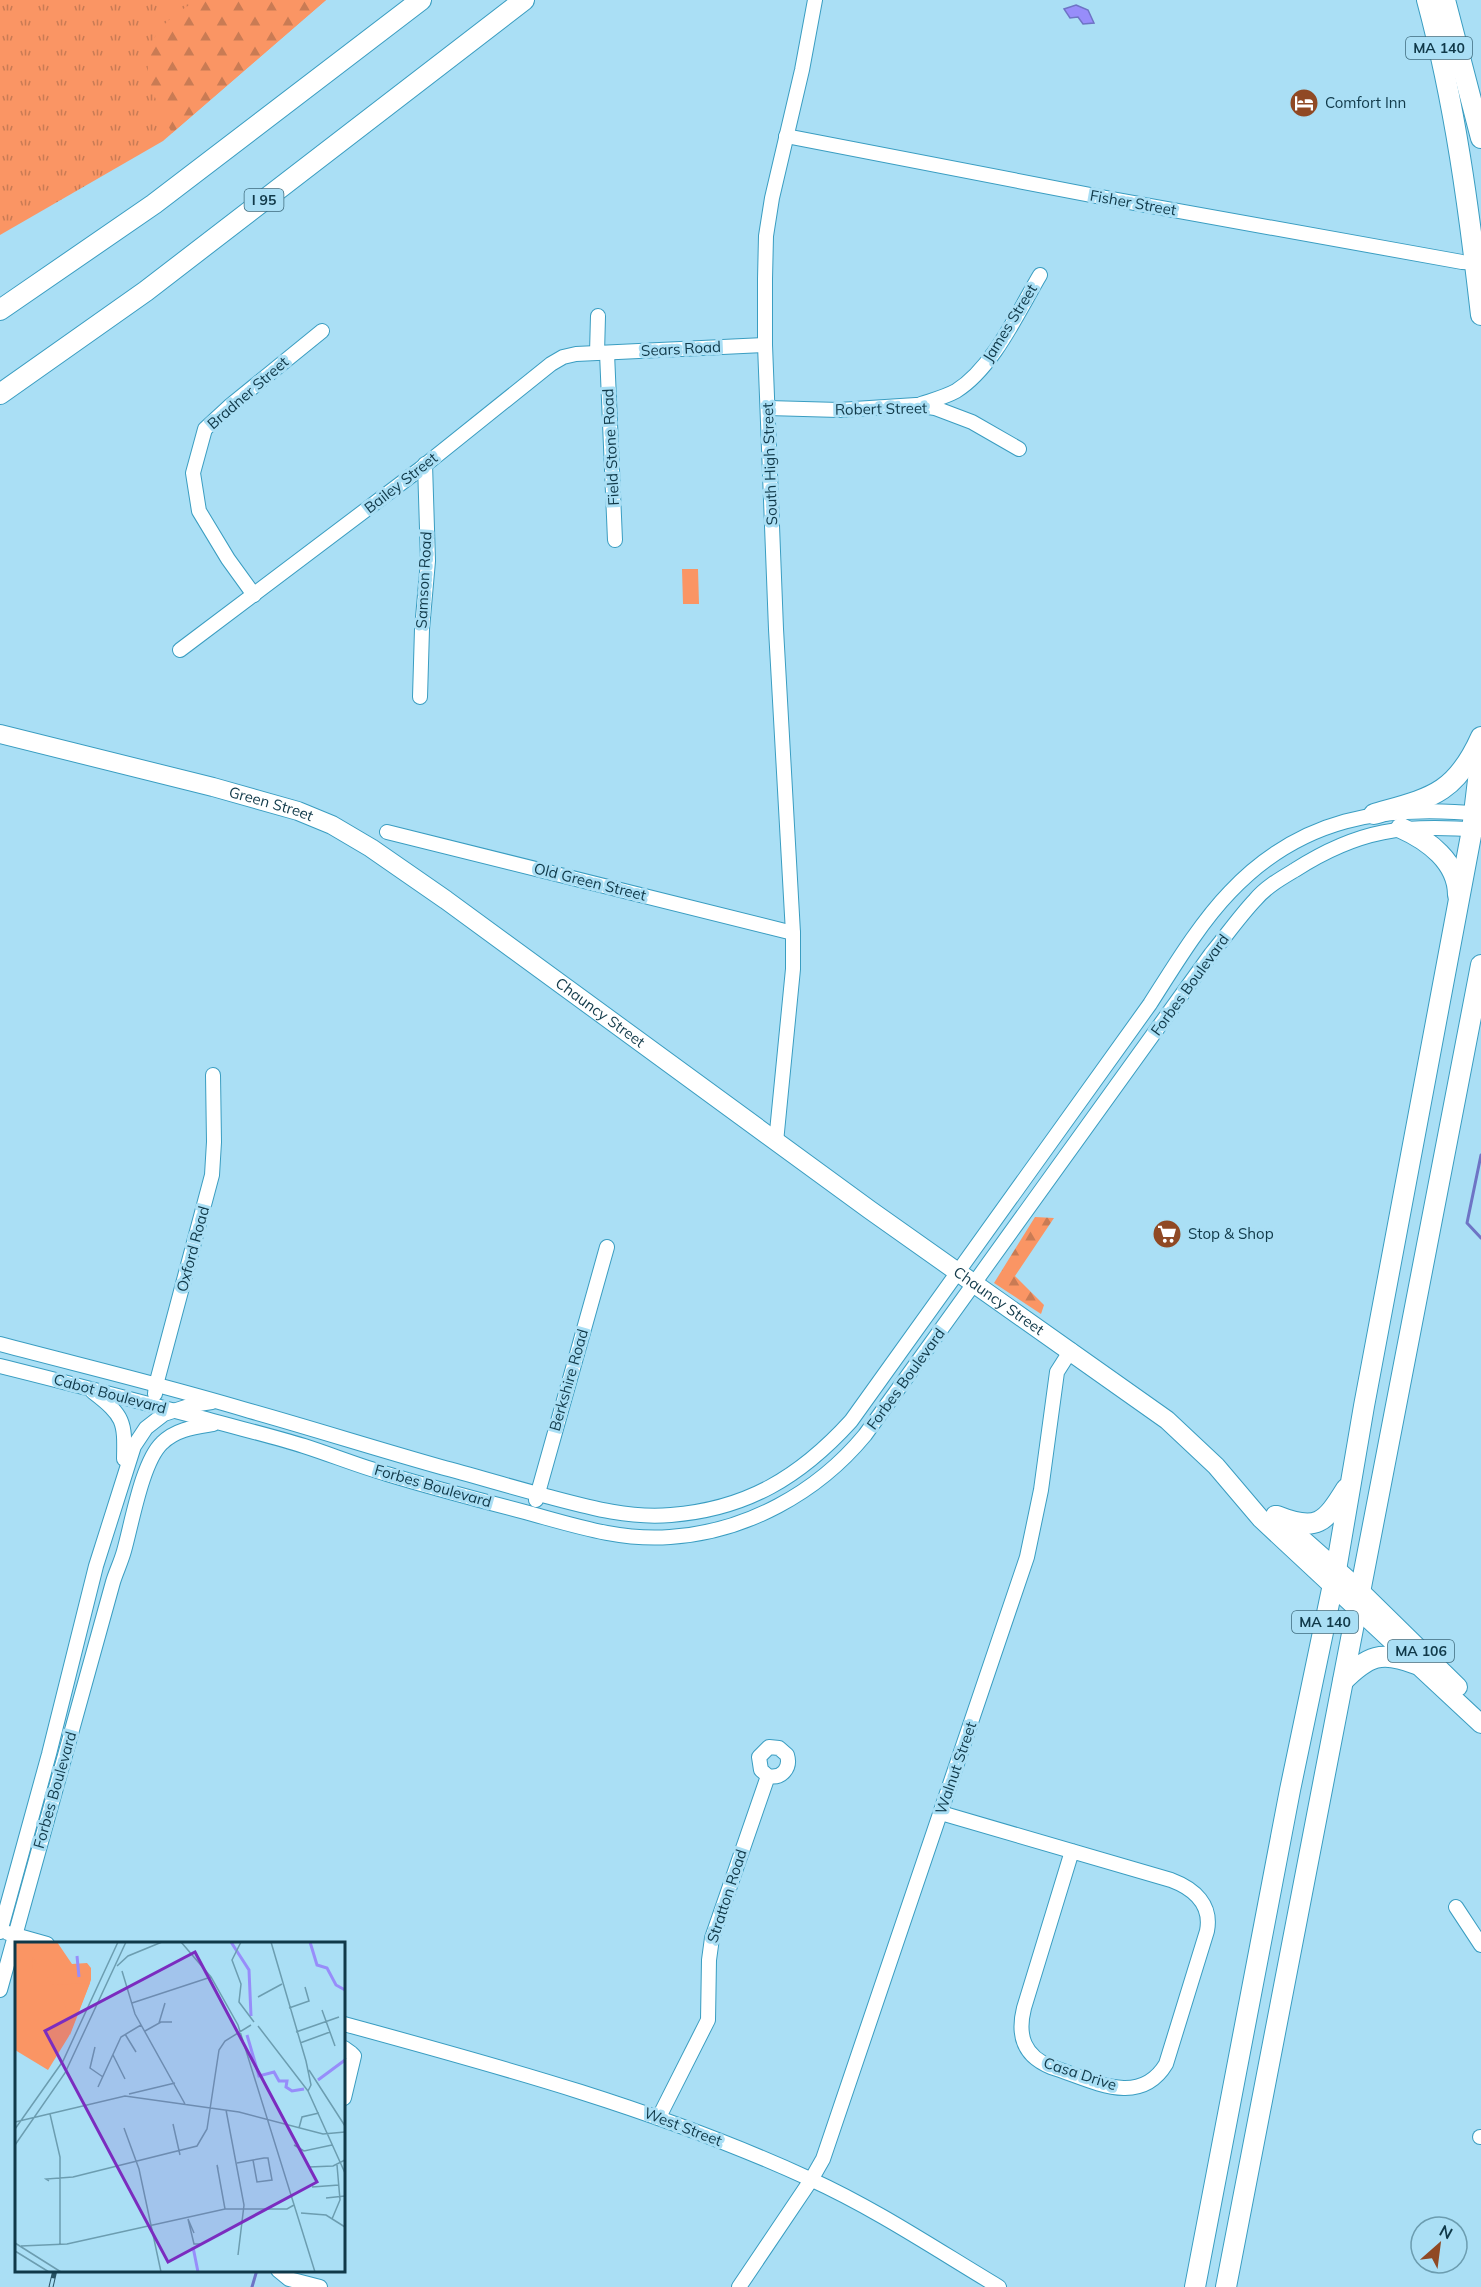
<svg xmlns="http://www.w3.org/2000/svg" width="1481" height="2287" font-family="Mulish,sans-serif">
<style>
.grass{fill:url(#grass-tufts)}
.forest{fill:url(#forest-firs)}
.pitch{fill:#fa9564}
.water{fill:#978dfa;stroke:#6e74c5;stroke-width:1.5}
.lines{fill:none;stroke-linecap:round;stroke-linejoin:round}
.stream{stroke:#6e74c5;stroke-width:3}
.minor-casing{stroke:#3a9dc1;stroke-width:16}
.major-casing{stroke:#3a9dc1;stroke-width:20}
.highway-casing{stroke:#3a9dc1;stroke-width:22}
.minor{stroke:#fff;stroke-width:14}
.major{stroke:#fff;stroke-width:18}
.highway{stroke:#fff;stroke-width:20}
.rail-casing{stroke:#275263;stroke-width:5}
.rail{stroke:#aadff5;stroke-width:3;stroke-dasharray:9;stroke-linecap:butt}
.labels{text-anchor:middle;stroke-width:6;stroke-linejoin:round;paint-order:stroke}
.shield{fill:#aadff5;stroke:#3e6b7d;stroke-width:1.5}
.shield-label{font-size:14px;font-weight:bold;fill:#103949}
.poi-label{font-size:15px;fill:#103949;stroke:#aadff5;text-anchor:start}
.street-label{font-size:15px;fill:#103949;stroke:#aadff5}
.inset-river{fill:none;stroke:#978dfa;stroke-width:3}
.inset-road{fill:none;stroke:#6c9db0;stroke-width:1.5}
.view{fill:#7b2cbf;fill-opacity:0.15;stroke:#7b2cbf;stroke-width:3}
.inset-edge{fill:none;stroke:#103949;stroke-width:3}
</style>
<defs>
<pattern id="grass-tufts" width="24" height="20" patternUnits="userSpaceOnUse" patternTransform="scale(1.5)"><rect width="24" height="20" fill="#fa9564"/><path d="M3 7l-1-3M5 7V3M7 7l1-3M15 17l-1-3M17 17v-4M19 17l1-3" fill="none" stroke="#c97b54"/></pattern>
<pattern id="forest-firs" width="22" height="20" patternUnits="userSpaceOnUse" patternTransform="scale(1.5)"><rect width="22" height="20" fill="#fa9564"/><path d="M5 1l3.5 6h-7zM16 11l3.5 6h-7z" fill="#c97b54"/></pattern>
</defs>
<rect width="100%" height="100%" fill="#aadff5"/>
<polygon class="grass" points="0,0 326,0 163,141 0,235"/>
<g class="forest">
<path d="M198,0H326L172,133C140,73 131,37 198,0Z"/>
<polygon points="1035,1217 1054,1218 1015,1276 1044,1305 1041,1314 994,1283"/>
</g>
<polygon class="pitch" points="682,569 698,569 699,604 683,604"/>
<polygon class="water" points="1076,5 1088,10 1094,23 1083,24 1078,17 1070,18 1064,9"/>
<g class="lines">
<g class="stream">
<polyline points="1481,1155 1467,1223 1481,1238"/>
<polyline points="252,2287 257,2270"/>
</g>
<g class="minor-casing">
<g id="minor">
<polyline points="786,136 1101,197 1462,262 1481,263"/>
<polyline points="597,353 598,316"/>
<polyline points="607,353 615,540"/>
<path d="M921,404C933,400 945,397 956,391C993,368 1018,312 1040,275"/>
<polyline points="768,408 839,410 916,405 935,408 972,422 1019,449"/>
<polyline points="254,595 228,559 199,511 193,473 205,429 231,405 322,331"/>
<polyline points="180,650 420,469 551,364 563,357 576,354 765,345"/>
<polyline points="420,697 422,629 428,561 425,464"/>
<polyline points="387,832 793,933"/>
<polyline points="776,1142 793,969 793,933 776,629 765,345 765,279 766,236 772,198 802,70 815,0"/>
<path d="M0,1344C83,1366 167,1386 250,1411C314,1429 377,1449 441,1467C475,1476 508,1486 542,1495C584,1506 627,1519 671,1515C747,1509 800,1477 851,1421L1150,1004C1173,968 1200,923 1230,892C1300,818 1383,804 1481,814"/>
<path d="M0,1366C69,1383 137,1401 206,1419C238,1428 272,1436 304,1446C332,1455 359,1466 387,1474C433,1488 479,1500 525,1512C573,1525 620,1541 670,1537C746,1532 817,1493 865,1435L1211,954C1226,936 1239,917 1255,900C1266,887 1280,879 1295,870C1359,829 1404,824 1479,830"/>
<path d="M93,1392C124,1416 125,1421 124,1459"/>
<polyline points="155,1394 156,1385 212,1175 214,1142 213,1075"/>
<polyline points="536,1500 607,1247"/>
<path d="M941,1813L1171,1880C1195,1889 1212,1905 1207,1931L1166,2064C1139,2109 1090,2079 1051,2067C1024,2056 1017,2036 1024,2008L1072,1851"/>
<polyline points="1456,1907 1481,1945"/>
<polyline points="0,1932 49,1754 96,1566 134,1446 146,1428 164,1414 192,1405 212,1402"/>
<polyline points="8,1933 47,1944"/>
<path d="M0,1990L113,1582C116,1572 121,1562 124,1551C132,1523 142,1462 162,1443C176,1429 195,1427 213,1424"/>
<path d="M344,2024C502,2067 660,2110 810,2179C876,2209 937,2250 999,2287"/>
<polyline points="344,2048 351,2053 354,2056 344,2098"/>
<path d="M659,2117L708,2020L709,1960L712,1938L768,1776C782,1779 791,1768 787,1755L779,1748L769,1747L759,1757L761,1770L768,1776"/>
<polyline points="1480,2137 1481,2137"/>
<polyline points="278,2270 289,2279 320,2287"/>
<polyline points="739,2287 811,2180 823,2159 1027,1557 1041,1490 1057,1372 1071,1350"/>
</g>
</g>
<g class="major-casing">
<g id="major">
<path id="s1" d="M0,734L213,787L298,811L332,825L371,848L446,900L870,1210L1167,1420L1216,1466L1261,1519L1481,1724"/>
<polyline points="1275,1515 1353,1584 1458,1687"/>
</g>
</g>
<g class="highway-casing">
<g id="highway">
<path d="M1427,0C1455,104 1469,209 1481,315"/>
<polyline points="1445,0 1481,138"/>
<polyline points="0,310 154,204 421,0"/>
<polyline points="0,394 146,291 524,0"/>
<path d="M1374,814C1430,798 1455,795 1481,737"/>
<path d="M1401,828C1428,840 1458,862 1458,895"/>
<path d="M1277,1516C1317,1532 1325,1523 1346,1489"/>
<path d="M1343,1681C1368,1656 1381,1650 1416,1664"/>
<polyline points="1195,2287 1290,1790 1336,1570 1364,1406 1472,830 1481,755"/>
<polyline points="1226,2287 1481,965"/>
</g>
</g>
<use href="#minor" class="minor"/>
<use href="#major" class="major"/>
<use href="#highway" class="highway"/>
<g class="rail-casing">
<polyline id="rail" points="51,2287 55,2270"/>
</g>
<use href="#rail" class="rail"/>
</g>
<defs>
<g id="hotel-disc" transform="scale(1.5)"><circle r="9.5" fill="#904924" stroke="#aadff5"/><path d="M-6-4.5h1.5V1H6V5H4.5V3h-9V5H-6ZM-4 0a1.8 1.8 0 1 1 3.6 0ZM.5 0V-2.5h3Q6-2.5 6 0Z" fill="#fff"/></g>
<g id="supermarket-disc" transform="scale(1.5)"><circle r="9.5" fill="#904924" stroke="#aadff5"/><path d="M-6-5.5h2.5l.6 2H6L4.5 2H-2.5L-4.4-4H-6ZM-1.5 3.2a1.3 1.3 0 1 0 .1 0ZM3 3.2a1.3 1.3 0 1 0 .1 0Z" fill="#fff"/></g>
</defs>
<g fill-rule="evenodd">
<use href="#hotel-disc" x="1304" y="103"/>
<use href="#supermarket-disc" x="1167" y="1234"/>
</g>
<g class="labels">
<g class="shield">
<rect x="1406" y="37" width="66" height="22" rx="4.5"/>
<rect x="244.5" y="189" width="39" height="22" rx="4.5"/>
<rect x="1292" y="1611" width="66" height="22" rx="4.5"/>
<rect x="1388" y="1640" width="66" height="22" rx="4.5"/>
</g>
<g class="shield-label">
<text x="1439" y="53">MA 140</text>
<text x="264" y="205">I 95</text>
<text x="1325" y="1627">MA 140</text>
<text x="1421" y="1656">MA 106</text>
</g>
<g class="poi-label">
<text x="1325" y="108">Comfort Inn</text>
<text x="1188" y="1239">Stop &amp; Shop</text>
</g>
<g class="street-label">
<text transform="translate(1133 203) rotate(10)" y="5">Fisher Street</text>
<text transform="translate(1010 323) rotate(-58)" y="5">James Street</text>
<text transform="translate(681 349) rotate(-3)" y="5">Sears Road</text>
<text transform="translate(248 393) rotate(-41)" y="5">Bradner Street</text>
<text transform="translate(881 409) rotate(-1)" y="5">Robert Street</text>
<text transform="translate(611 447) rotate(-93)" y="5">Field Stone Road</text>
<text transform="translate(770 464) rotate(-92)" y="5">South High Street</text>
<text transform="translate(401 483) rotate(-38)" y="5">Bailey Street</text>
<text transform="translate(424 580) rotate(-87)" y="5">Samson Road</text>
<text dy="5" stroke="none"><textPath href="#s1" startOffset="280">Green Street</textPath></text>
<text transform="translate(590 882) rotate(14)" y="5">Old Green Street</text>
<text transform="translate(1190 985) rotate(-54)" y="5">Forbes Boulevard</text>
<text dy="5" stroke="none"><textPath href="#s1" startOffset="672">Chauncy Street</textPath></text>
<text transform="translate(193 1249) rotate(-75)" y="5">Oxford Road</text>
<text dy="5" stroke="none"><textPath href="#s1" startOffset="1164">Chauncy Street</textPath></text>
<text transform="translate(906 1379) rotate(-54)" y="5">Forbes Boulevard</text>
<text transform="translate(569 1380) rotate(-74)" y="5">Berkshire Road</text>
<text transform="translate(110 1394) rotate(15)" y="5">Cabot Boulevard</text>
<text transform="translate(433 1486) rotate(16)" y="5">Forbes Boulevard</text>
<text transform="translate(956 1768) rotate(-71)" y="5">Walnut Street</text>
<text transform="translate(55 1790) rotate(-74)" y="5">Forbes Boulevard</text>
<text transform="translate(727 1896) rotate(-72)" y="5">Stratton Road</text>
<text transform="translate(1080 2074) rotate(18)" y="5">Casa Drive</text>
<text transform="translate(683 2127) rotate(21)" y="5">West Street</text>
</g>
</g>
<g transform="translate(15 1942)">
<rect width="330" height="330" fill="#aadff5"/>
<path d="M0,0H42L57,22L72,21L76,26V38L54,94L33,128L0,108Z" fill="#fa9564"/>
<path d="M17,14L38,43L75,41L55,93L48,86L53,71L48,59L18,29Z" fill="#fa9564"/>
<path class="inset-river" d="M216,0L234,28L236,74M295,0L302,23L312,26L321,43L330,48M62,14L64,35M232,93L244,134L259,130L264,139H272L271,145L277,149L289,147M303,138L330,118M178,305L183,330"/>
<path class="inset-road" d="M166,0L196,35L223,83L300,330M226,0L217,18L226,42L224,60L239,80M256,0L291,119L296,143L293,149L330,231M102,24L113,14L147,0M107,29L120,72L170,162M243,55L267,42M117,61L196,35M274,66L294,59L290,45M307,68L320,104M144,81L150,61M243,84L293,149M130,89L146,80H157M281,90L324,75M110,92L121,110M285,101L315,90M80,105L75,126L88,135M98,113L110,137M294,128L330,184M83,145L106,95L126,83M114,152L160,141M211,168L229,263L223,313M35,172L45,215V303M0,180L110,154L224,170L308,192L330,190M158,182L165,213M109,186L124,227L146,330M284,186L287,175L304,171M0,187L48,119L103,0M0,203L50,131L111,0M279,203L289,209L317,203M222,221L238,218L249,216H253L257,238L242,240L238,218M294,225L318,224L330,218M203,227L202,223L210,267M34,239L31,237L58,235L182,204L192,187L204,108L210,99L236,83M297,245L324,243M311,256L330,254M286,271L311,273L330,285M317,277L325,258L322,223M179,291L173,277L179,302H186M0,301L46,330M6,304L52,302L210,267H272L279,263M0,309L34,330"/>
<path class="view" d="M180,10L302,240L153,320L30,89Z"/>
<rect width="330" height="330" class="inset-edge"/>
</g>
<g transform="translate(1439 2245) rotate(28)"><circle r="28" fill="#aadff5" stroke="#6c9db0" stroke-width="1.5"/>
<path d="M0-4.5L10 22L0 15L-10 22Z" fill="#904924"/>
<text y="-9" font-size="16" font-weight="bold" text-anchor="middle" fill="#103949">N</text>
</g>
</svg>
